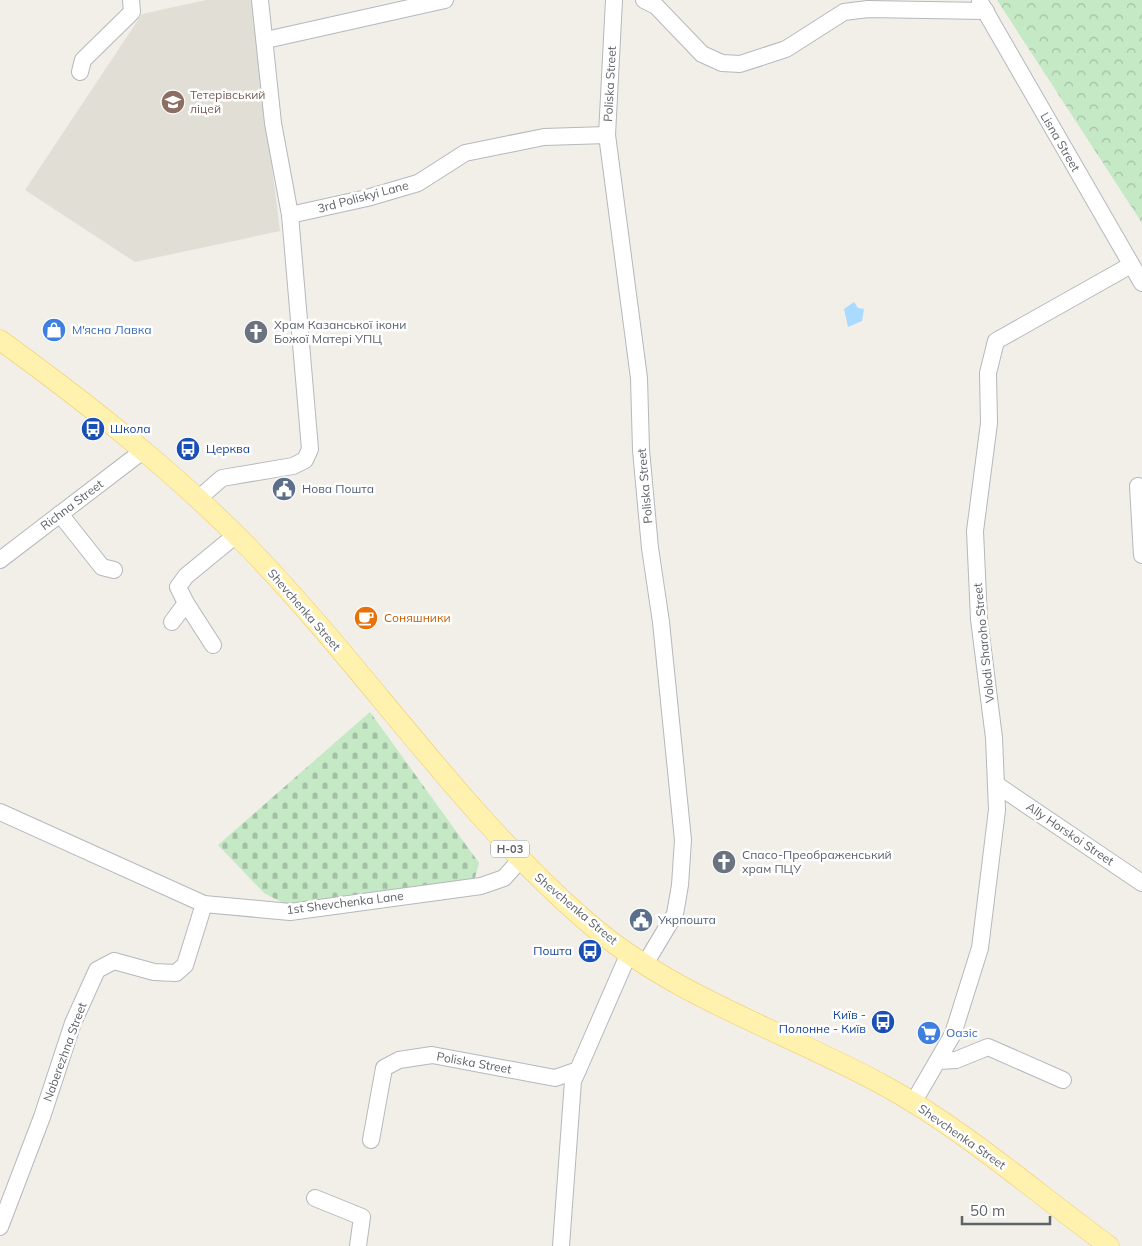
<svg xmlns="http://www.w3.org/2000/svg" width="1142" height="1246" font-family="Mulish,sans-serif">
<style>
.education{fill:#e1ded6}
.forest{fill:url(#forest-crowns)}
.cemetery{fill:url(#cemetery-stones)}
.water{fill:#aadaff}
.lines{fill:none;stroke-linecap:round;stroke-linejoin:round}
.minor-casing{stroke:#b5b8bc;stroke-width:18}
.major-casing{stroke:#f2c960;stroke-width:21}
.minor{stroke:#fff;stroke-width:16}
.major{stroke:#fff2af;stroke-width:20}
.labels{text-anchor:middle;stroke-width:5;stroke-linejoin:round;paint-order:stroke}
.shield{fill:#fff;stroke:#8f9295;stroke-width:1}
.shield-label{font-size:11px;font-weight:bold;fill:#5f6368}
.street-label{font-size:12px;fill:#5f6368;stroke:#fff}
.education-label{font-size:12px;fill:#785e54;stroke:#fff;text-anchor:start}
.worship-label{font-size:12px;fill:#5b616d;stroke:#fff;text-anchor:start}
.shop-label{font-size:12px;fill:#366cbe;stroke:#fff;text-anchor:start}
.transit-label{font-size:12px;fill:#164399;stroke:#fff;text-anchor:start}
.service-label{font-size:12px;fill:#4e5e75;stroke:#fff;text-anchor:start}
.food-label{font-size:12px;fill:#c56008;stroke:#fff;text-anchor:start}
</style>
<defs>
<pattern id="forest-crowns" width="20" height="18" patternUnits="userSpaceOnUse" patternTransform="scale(1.25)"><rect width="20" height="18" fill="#c5e8c5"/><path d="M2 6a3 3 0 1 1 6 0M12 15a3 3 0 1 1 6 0" fill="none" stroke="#a3c0a4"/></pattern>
<pattern id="cemetery-stones" width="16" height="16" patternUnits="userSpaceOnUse" patternTransform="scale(1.25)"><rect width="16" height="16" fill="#c5e8c5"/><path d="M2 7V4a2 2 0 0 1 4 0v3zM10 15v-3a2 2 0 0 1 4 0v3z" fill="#a3c0a4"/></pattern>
</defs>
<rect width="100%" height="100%" fill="#f1efe8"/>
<polygon class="education" points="206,0 251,0 280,231 135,262 25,190 142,14"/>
<polygon class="forest" points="997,0 1142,0 1142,223"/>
<polygon class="cemetery" points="370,712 479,863 474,881 291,907 264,893 218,845"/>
<polygon class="water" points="854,302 858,308 864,309 862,321 848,327 844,309"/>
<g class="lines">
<g class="minor-casing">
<g id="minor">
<polyline points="614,0 607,135 639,378 641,450 650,548 661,622 683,840 680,885 675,914 645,964"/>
<polyline points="644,0 656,6 702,54 722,63 740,64 786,49 844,12 868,9 986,11"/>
<polyline points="980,2 1142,283"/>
<polyline points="266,40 445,0"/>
<polyline points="80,72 83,60 132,12 131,0"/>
<polyline points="290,215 367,198 418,183 465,153 544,137 607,135"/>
<polyline points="1138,486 1142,555"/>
<polyline points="198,499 222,478 293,466 305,460 310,449 290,215 273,123 260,0"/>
<polyline points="60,514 102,567 114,570"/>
<polyline points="0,560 144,450"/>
<polyline points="172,622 186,603"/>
<polyline points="213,645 186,603 178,587 186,576 236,535"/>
<polyline points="997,785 1142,883"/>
<polyline points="0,812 204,904 290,912 481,886 504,878 520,860"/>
<polyline points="938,1061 956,1060 988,1047 1063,1080"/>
<polyline points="913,1103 953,1034 980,948 997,810 994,738 979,619 975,531 989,423 988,373 996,341 1131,265"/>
<polyline points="371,1140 384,1068 399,1060 432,1055 555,1078 578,1070 629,953"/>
<polyline points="315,1198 362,1217 358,1246"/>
<polyline points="0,1227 42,1117 73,1023 97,970 114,961 154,972 176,973 185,965 204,904"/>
<polyline points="561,1246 573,1081 578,1070"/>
</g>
</g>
<g class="major-casing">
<path id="major" d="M0,340C88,404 174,471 250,549C367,670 459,811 586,921C673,997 785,1031 885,1086C965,1130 1035,1192 1109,1246"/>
</g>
<use href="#minor" class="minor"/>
<use href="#major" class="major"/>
</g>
<defs>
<g id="school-disc" transform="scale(1.25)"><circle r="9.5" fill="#8d6e63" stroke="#fff"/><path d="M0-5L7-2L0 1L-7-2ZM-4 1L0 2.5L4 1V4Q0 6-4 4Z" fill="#fff"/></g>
<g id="shop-disc" transform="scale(1.25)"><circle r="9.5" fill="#3f7fe0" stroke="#fff"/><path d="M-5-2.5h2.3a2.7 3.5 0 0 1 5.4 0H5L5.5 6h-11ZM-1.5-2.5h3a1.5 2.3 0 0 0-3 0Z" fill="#fff"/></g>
<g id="church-disc" transform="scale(1.25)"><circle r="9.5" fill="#6b7280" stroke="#fff"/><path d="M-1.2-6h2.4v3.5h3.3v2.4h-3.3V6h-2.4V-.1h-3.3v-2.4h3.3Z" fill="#fff"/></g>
<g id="bus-disc" transform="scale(1.25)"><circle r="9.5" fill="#1a4fb4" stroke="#fff"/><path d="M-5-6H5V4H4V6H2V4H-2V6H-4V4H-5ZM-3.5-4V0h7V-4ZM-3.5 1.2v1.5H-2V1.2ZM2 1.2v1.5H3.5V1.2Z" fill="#fff"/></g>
<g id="civic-disc" transform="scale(1.25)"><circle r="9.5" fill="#5c6f8a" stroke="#fff"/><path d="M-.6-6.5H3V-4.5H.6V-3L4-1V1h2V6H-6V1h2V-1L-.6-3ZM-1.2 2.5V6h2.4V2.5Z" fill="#fff"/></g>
<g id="cafe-disc" transform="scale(1.25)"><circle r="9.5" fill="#e8710a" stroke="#fff"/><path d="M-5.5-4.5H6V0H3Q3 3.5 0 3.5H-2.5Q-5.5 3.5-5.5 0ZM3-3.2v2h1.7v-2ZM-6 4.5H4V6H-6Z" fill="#fff"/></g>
<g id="supermarket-disc" transform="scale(1.25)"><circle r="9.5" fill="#3f7fe0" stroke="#fff"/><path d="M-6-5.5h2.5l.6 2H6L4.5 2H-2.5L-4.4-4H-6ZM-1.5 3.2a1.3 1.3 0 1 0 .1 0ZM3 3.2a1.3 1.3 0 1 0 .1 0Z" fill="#fff"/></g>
</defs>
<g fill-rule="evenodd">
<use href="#school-disc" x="173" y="102"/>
<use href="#shop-disc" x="54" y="330"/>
<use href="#church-disc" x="256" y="332"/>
<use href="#bus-disc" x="93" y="429"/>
<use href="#bus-disc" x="188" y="449"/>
<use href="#civic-disc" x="284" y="489"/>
<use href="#cafe-disc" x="366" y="618"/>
<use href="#church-disc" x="724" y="862"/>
<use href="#civic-disc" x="641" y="920"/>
<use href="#bus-disc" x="590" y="951"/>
<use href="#bus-disc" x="883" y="1022"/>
<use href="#supermarket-disc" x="929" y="1033"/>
</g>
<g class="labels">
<rect class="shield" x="491" y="840.5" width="38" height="17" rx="4"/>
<g class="shield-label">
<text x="510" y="853">Н-03</text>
</g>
<g class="street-label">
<text transform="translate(610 84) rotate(-87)" y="4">Poliska Street</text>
<text transform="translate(1060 142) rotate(60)" y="4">Lisna Street</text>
<text transform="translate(363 197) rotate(-15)" y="4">3rd Poliskyi Lane</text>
<text transform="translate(645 486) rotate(-95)" y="4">Poliska Street</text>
<text transform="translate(72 505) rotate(-37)" y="4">Richna Street</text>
<text transform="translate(304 610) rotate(49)" y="4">Shevchenka Street</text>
<text transform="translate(984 643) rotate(-96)" y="4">Volodi Sharoho Street</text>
<text transform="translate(1070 834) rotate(34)" y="4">Ally Horskoi Street</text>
<text transform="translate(345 903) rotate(-7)" y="4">1st Shevchenka Lane</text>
<text transform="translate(576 909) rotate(40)" y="4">Shevchenka Street</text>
<text transform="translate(65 1052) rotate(-70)" y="4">Naberezhna Street</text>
<text transform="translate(474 1063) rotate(10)" y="4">Poliska Street</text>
<text transform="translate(962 1137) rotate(35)" y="4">Shevchenka Street</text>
</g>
<g class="education-label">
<text x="190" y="99">Тетерівський<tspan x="190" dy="14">ліцей</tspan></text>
</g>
<g class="worship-label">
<text x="274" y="329">Храм Казанської ікони<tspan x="274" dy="14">Божої Матері УПЦ</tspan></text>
<text x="742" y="859">Спасо-Преображенський<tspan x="742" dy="14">храм ПЦУ</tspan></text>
</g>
<g class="shop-label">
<text x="72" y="334">М'ясна Лавка</text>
<text x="946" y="1037">Оазіс</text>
</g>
<g class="transit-label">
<text x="110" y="433">Школа</text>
<text x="206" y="453">Церква</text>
<text x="572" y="955" text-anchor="end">Пошта</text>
<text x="866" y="1019" text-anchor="end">Київ -<tspan x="866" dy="14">Полонне - Київ</tspan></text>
</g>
<g class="service-label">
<text x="302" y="493">Нова Пошта</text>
<text x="658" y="924">Укрпошта</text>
</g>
<g class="food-label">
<text x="384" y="622">Соняшники</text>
</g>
</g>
<path d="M962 1216v8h88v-8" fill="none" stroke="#5f6368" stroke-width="2.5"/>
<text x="970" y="1216" font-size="15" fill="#5f6368" stroke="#ffffff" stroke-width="4" paint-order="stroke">50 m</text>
</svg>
